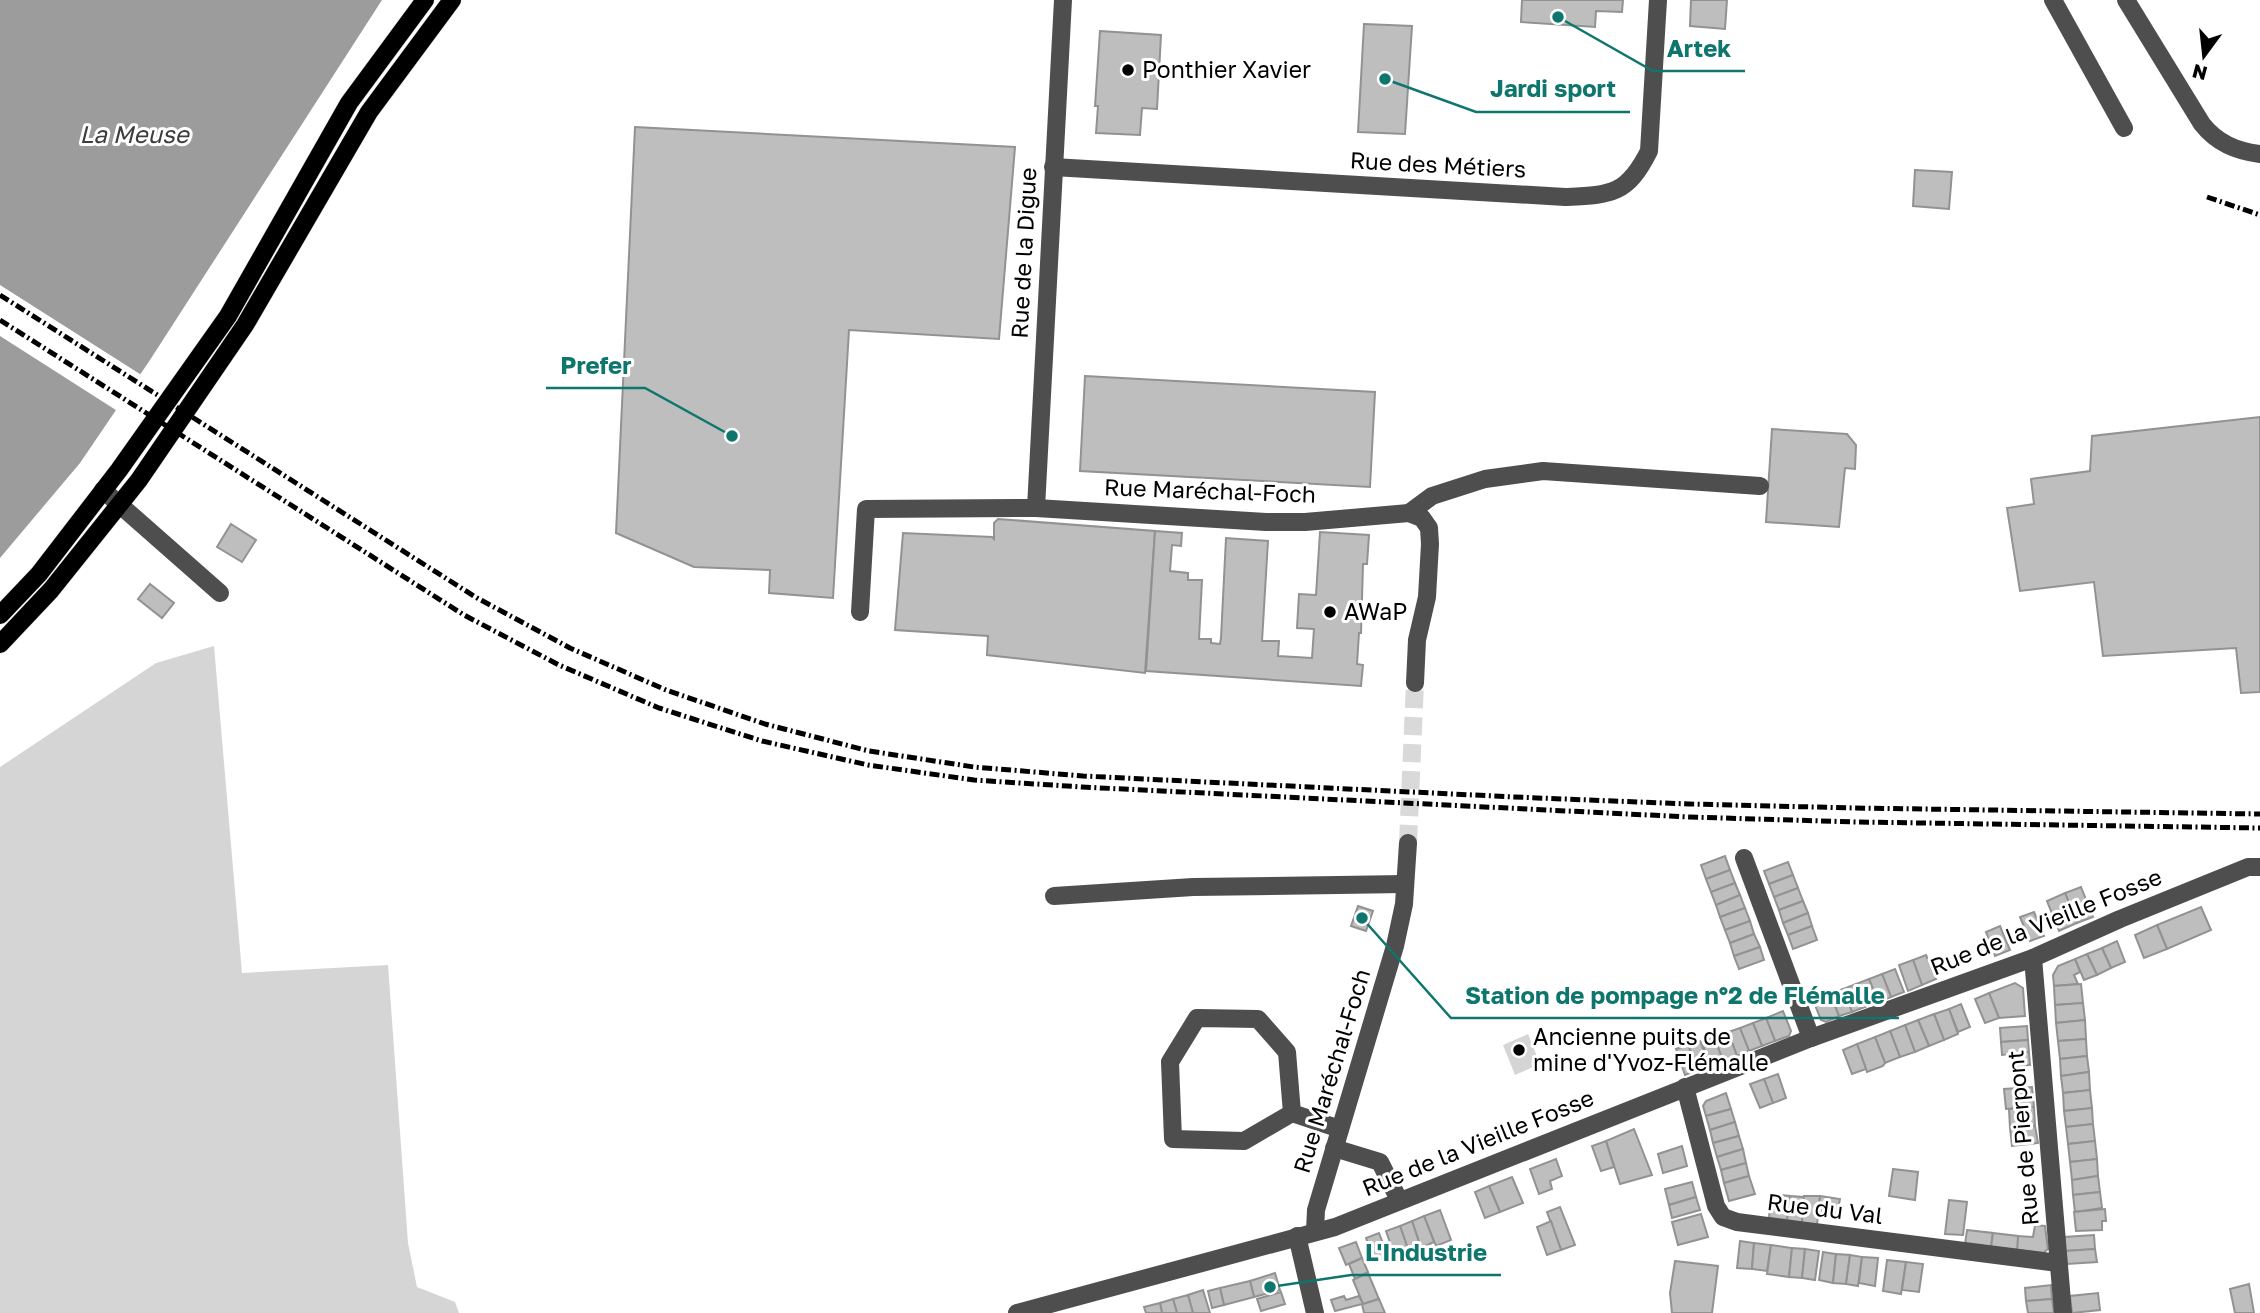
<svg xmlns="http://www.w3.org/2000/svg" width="2260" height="1313" font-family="'Golos Text',sans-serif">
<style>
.green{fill:#d5d5d5}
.water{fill:#9c9c9c}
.pier{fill:#fff}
.building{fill:#bebebe;stroke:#929292;stroke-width:2}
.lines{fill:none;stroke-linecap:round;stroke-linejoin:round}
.minor-tunnel{stroke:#d9d9d9;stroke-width:18;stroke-dasharray:18 9;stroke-linecap:butt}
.major-casing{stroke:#dbdbdb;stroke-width:19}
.minor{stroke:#4e4e4e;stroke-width:18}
.major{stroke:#000;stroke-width:18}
.rail{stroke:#000;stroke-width:5;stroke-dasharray:10 3.5 2 3.5;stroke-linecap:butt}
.poi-dot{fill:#000;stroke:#fff;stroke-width:2.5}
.labels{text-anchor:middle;stroke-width:6;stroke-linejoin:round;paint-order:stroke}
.poi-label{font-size:23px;fill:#000;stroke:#fff;text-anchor:start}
.street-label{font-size:23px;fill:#000;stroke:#fff}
.water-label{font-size:24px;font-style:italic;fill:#3d3d3d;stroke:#fff}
.leader{fill:none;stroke:#0f766e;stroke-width:2.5}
.callout-dot{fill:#0f766e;stroke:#fff;stroke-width:2.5}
.callout-label{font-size:24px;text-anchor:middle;font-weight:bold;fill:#0f766e;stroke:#fff;stroke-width:6;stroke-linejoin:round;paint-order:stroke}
</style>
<rect width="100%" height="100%" fill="#fff"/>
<g class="green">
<polygon points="214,646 242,973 388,965 408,1243 417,1287 455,1302 459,1313 0,1313 0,767 156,663"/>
<polygon points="1528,1034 1540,1064 1515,1075 1503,1045"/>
</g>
<polygon class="water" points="0,0 382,0 150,360 80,463 0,558"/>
<polygon class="pier" points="0,285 143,376 119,412 0,336"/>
<g class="building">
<polygon points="1522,0 1623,0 1622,12 1596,11 1595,27 1521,22"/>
<polygon points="1691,0 1727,0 1725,29 1690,26"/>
<polygon points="1364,24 1412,26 1405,134 1358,132"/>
<polygon points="1100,31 1161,35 1157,109 1142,108 1140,135 1096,133 1098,106 1095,106"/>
<polygon points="635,127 1015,147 999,339 849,330 833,598 769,593 770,570 694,567 616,533"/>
<polygon points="1915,170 1952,172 1949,209 1913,206"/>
<polygon points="1085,376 1375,392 1370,487 1080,471"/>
<polygon points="2260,417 2260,692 2241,693 2236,648 2103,656 2094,582 2020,591 2007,508 2034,504 2031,479 2090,471 2092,436"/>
<polygon points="1772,429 1847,434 1856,445 1855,469 1845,468 1839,527 1766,522"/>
<polygon points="998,519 1155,531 1145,673 987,655 988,636 895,630 903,533 992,537 994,539 994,523"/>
<polygon points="231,524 256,540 242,562 217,547"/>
<polygon points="1155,531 1182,533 1181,546 1172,545 1170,571 1188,573 1188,580 1202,580 1199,639 1211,639 1211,643 1220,644 1221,638 1226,538 1268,541 1262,641 1279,641 1278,656 1312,658 1314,629 1297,628 1299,594 1316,595 1320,532 1369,535 1367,564 1363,564 1361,633 1359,633 1357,664 1363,665 1361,686 1146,671"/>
<polygon points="150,584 174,603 162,618 138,599"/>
<polygon points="1725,856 1730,870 1706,879 1701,865"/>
<polygon points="1788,862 1793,875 1769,884 1764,871"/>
<polygon points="1730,870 1735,883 1711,892 1706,879"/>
<polygon points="1793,875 1798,888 1774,897 1769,884"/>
<polygon points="1735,883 1740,895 1716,905 1711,892"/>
<polygon points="2081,887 2093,917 2077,923 2065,893"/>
<polygon points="1798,888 1803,901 1779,910 1774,897"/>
<polygon points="2065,893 2077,923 2059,931 2047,901"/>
<polygon points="1740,895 1745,908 1720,917 1716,905"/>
<polygon points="1803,901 1808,913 1783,923 1779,910"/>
<polygon points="1358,906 1373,911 1366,931 1351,926"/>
<polygon points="2201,907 2211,930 2167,949 2157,925"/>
<polygon points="1745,908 1750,921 1725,930 1720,917"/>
<polygon points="2034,912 2044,936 2030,941 2020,917"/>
<polygon points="1808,913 1812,926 1788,935 1783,923"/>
<polygon points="1750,921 1754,934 1730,943 1725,930"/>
<polygon points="2157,925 2167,949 2144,958 2135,935"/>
<polygon points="1812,926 1817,940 1793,949 1788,935"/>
<polygon points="2000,926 2010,950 1995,956 1986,932"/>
<polygon points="1754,934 1760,947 1734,956 1730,943"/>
<polygon points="2117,941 2125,962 2111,968 2102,948"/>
<polygon points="1760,947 1764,960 1739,969 1734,956"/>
<polygon points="2102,948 2111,968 2097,975 2087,954"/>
<polygon points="2087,954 2097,975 2084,980 2075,959"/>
<polygon points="1926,955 1936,979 1922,985 1913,960"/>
<polygon points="2075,959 2080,972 2074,975 2078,984 2054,986 2053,975 2058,966"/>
<polygon points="1913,960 1922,985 1908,991 1899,965"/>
<polygon points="1895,969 1904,992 1891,997 1882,974"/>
<polygon points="1882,974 1891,997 1878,1002 1869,979"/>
<polygon points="1869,979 1878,1002 1865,1007 1856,984"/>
<polygon points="2015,983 2023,988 2025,1016 1999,1018 1989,993"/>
<polygon points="1856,984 1865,1007 1852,1012 1843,989"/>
<polygon points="2081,984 2083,1003 2055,1005 2054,986"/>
<polygon points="1843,989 1852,1012 1839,1016 1830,994"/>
<polygon points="1989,993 1999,1018 1985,1023 1975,999"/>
<polygon points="1830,994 1839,1016 1826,1022 1821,1020 1813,1000"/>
<polygon points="2083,1003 2085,1020 2056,1023 2055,1005"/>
<polygon points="1961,1004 1970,1027 1958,1032 1949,1009"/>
<polygon points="1949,1009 1958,1034 1944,1040 1934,1014"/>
<polygon points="1783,1011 1791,1031 1789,1036 1775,1041 1766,1018"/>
<polygon points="1934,1014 1944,1040 1929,1046 1918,1020"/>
<polygon points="1766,1018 1775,1041 1762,1046 1753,1023"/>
<polygon points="1918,1020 1929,1046 1915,1052 1905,1025"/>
<polygon points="2085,1020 2086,1039 2058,1041 2056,1023"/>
<polygon points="1753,1023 1762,1046 1749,1051 1740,1028"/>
<polygon points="1905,1025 1915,1052 1900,1057 1890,1031"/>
<polygon points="2027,1026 2028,1040 2001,1042 2000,1028"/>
<polygon points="1740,1028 1749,1051 1737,1056 1728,1032"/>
<polygon points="1890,1031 1900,1057 1885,1063 1875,1037"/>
<polygon points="1728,1032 1737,1056 1723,1061 1714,1037"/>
<polygon points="1714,1037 1723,1061 1710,1066 1702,1042"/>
<polygon points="1875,1037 1885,1063 1883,1066 1867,1072 1857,1044"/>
<polygon points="2086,1039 2087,1056 2060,1059 2058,1041"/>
<polygon points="2028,1040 2029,1052 2002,1055 2001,1042"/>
<polygon points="1700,1041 1710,1066 1698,1070 1688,1045"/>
<polygon points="1857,1044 1866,1069 1852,1074 1843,1050"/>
<polygon points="1688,1045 1698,1070 1685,1075 1676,1049"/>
<polygon points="2029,1052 2030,1065 2012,1066 2011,1055"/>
<polygon points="2087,1056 2089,1072 2061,1076 2060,1059"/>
<polygon points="2089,1072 2090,1090 2063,1093 2061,1076"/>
<polygon points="1778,1074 1786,1098 1773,1103 1764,1079"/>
<polygon points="1764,1079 1773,1103 1760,1108 1750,1084"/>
<polygon points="2032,1087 2034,1107 2006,1109 2004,1089"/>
<polygon points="2090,1090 2092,1108 2064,1111 2063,1093"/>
<polygon points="1726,1093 1731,1109 1706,1116 1703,1106 1706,1101"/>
<polygon points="2034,1107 2035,1126 2010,1128 2009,1109"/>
<polygon points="2092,1108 2093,1124 2066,1127 2064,1111"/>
<polygon points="1731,1109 1735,1122 1710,1130 1706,1116"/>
<polygon points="1735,1122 1739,1136 1713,1143 1710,1130"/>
<polygon points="2093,1124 2095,1141 2068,1144 2066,1127"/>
<polygon points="2035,1126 2038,1143 2012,1146 2010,1128"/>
<polygon points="1634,1129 1652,1175 1620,1184 1606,1141"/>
<polygon points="1739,1136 1743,1149 1717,1157 1713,1143"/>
<polygon points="1606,1141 1614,1167 1601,1171 1592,1146"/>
<polygon points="2095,1141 2097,1159 2070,1162 2068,1144"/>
<polygon points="1682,1146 1687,1166 1663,1173 1658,1154"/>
<polygon points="1743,1149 1746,1163 1721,1170 1717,1157"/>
<polygon points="1556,1159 1562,1176 1550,1181 1552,1189 1539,1194 1530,1169"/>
<polygon points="2097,1159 2098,1176 2072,1180 2070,1162"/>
<polygon points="1746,1163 1749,1176 1724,1183 1721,1170"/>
<polygon points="1893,1169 1918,1172 1915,1200 1889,1196"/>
<polygon points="1749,1176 1755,1194 1729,1201 1724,1183"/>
<polygon points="2098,1176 2100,1192 2073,1195 2072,1180"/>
<polygon points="1512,1177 1523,1203 1500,1212 1489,1186"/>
<polygon points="1692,1182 1696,1197 1669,1205 1665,1189"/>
<polygon points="1489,1186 1500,1212 1485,1218 1475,1192"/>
<polygon points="2100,1192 2102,1208 2075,1212 2073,1195"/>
<polygon points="1771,1194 1790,1196 1787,1220 1769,1218"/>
<polygon points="1790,1196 1804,1197 1802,1223 1787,1220"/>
<polygon points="1804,1196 1820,1196 1817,1225 1802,1223"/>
<polygon points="1820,1196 1840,1199 1837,1214 1819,1212"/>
<polygon points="1696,1197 1700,1210 1672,1218 1669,1205"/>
<polygon points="1949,1200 1967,1202 1963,1235 1945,1234"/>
<polygon points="1560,1207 1575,1245 1561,1250 1547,1212"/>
<polygon points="2105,1209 2106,1221 2102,1221 2102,1230 2076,1231 2074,1212"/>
<polygon points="1440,1210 1451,1240 1436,1246 1424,1216"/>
<polygon points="1701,1214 1708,1237 1678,1245 1672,1222"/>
<polygon points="1424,1216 1434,1242 1421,1248 1412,1221"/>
<polygon points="1412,1221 1421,1248 1409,1252 1400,1226"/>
<polygon points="1551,1221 1561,1250 1547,1255 1537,1227"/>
<polygon points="2035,1225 2045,1226 2048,1249 2043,1253 2017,1250 2018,1236 2033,1237"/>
<polygon points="1400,1226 1409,1252 1395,1257 1386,1231"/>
<polygon points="1967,1230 1993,1233 1991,1247 1965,1244"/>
<polygon points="1379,1233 1388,1256 1375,1261 1366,1238"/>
<polygon points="1993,1233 2018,1236 2017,1250 1991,1247"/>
<polygon points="2094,1235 2095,1249 2065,1251 2064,1237"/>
<polygon points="1740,1241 1754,1243 1752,1269 1737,1268"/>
<polygon points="1356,1242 1362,1258 1346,1265 1339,1248"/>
<polygon points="1754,1243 1771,1245 1767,1271 1752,1269"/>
<polygon points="1771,1245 1792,1248 1789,1277 1767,1274"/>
<polygon points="1792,1248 1805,1249 1802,1278 1789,1277"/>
<polygon points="1805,1249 1819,1251 1815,1280 1802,1278"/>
<polygon points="2095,1249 2097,1262 2067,1264 2065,1251"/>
<polygon points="1823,1252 1836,1254 1833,1283 1819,1280"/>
<polygon points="1836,1254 1850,1255 1846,1284 1833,1283"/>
<polygon points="1850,1255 1862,1257 1858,1286 1846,1284"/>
<polygon points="1862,1257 1878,1258 1875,1286 1859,1283"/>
<polygon points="1362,1258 1368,1272 1355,1279 1349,1264"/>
<polygon points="1887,1260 1906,1262 1901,1294 1883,1291"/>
<polygon points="1675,1261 1718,1266 1712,1313 1672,1313 1670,1293"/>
<polygon points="1906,1262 1923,1264 1919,1292 1902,1290"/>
<polygon points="1275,1273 1280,1290 1254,1297 1250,1281"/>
<polygon points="1368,1273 1379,1299 1363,1304 1353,1280"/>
<polygon points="1250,1281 1254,1297 1224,1305 1220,1288"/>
<polygon points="2249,1284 2254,1313 2235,1313 2230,1289"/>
<polygon points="2051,1285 2052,1299 2026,1301 2025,1288"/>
<polygon points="1220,1288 1224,1305 1212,1308 1208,1291"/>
<polygon points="1203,1290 1210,1313 1193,1313 1188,1295"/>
<polygon points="1281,1292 1285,1304 1261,1311 1257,1299"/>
<polygon points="2098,1293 2100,1310 2072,1313 2070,1296"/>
<polygon points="1188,1295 1193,1313 1177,1313 1173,1299"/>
<polygon points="1344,1296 1346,1300 1359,1296 1363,1304 1379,1299 1385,1313 1364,1313 1362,1304 1335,1311 1331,1300"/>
<polygon points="1173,1299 1177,1313 1162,1313 1160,1303"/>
<polygon points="2052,1299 2054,1313 2028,1313 2026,1301"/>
<polygon points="1160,1303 1162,1313 1146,1313 1144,1307"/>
</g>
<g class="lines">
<polyline class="minor-tunnel" points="1408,843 1415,683"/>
<g class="major-casing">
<g id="major">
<polyline points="0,615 39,574 119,470 228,316 349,103 425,0"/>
<polyline points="0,644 51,590 139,480 245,325 369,112 452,0"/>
</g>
</g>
<g class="minor">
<polyline points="2053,0 2124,128"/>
<path d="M2126,0L2202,124C2217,143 2236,151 2260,154"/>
<path d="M1053,167L1565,197C1611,195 1627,195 1649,151L1658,0"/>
<polyline points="103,490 220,593"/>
<polyline points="1036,508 1063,0"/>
<polyline points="1409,513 1432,496 1485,479 1543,471 1760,486"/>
<polyline points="860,612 866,509 1036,508 1266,522 1305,522 1409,513 1422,518 1429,528 1430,544 1427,597 1417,640 1415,683"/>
<polyline points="1744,858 1811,1038"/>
<polyline points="1054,896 1193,887 1405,884"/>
<polyline points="2033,958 2063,1313"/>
<polyline points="1685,1087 1716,1206 1723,1217 1737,1222 2058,1263"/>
<polyline points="1292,1113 1287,1052 1258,1019 1197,1018 1170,1062 1173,1139 1244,1141 1292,1113 1340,1129"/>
<polyline points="1334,1148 1380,1162 1399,1200"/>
<polyline points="1315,1231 1316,1210 1395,946 1404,904 1408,843"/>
<polyline points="1297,1236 1315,1313"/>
<polyline points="1017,1313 1335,1227 1811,1038 2033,958 2120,919 2248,867 2260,867"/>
</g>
<use href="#major" class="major"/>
<g class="rail">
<polyline points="2207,197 2260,215"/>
<polyline points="0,295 477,598 570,648 666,690 765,724 869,751 974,767 1083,776 1514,797 1689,804 1855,808 2260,814"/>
<polyline points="0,320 464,615 559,665 659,708 762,741 868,765 974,780 1082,787 1689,817 1857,822 2260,828"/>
</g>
</g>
<g class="poi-dot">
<circle cx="1128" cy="70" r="7"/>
<circle cx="1330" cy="612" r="7"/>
<circle cx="1519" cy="1050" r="7"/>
</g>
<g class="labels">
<g class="poi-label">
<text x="1142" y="78">Ponthier Xavier</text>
<text x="1344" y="620">AWaP</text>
<text x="1533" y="1045">Ancienne puits de<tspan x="1533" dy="26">mine d'Yvoz-Flémalle</tspan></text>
</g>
<g class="street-label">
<text transform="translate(1438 165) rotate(3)" y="8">Rue des Métiers</text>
<text transform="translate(1024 253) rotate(-87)" y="8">Rue de la Digue</text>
<text transform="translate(1210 491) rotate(2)" y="8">Rue Maréchal-Foch</text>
<text transform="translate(2046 922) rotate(-22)" y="8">Rue de la Vieille Fosse</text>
<text transform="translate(1332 1071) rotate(-73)" y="8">Rue Maréchal-Foch</text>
<text transform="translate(2023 1138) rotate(-95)" y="8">Rue de Pierpont</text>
<text transform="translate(1478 1143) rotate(-22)" y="8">Rue de la Vieille Fosse</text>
<text transform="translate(1825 1209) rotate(7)" y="8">Rue du Val</text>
</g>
<g class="water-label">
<text x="134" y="143">La Meuse</text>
</g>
</g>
<path class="leader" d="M1558 17L1653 71H1745M1385 79L1476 112H1630M732 436L645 388H546M1362 918L1451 1018H1899M1270 1287L1351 1275H1501"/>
<g class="callout-dot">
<circle cx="1558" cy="17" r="7"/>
<circle cx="1385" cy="79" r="7"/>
<circle cx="732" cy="436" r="7"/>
<circle cx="1362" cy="918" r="7"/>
<circle cx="1270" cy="1287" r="7"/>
</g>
<g class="callout-label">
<text x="1699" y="57">Artek</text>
<text x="1553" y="97">Jardi sport</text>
<text x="596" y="374">Prefer</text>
<text x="1675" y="1004">Station de pompage n°2 de Flémalle</text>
<text x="1426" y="1261">L'Industrie</text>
</g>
<g transform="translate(2204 56) rotate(195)" stroke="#ffffff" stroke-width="5" paint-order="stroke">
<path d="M0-5L12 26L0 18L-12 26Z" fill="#000000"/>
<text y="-10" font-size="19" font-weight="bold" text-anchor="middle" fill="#000000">N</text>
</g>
</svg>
